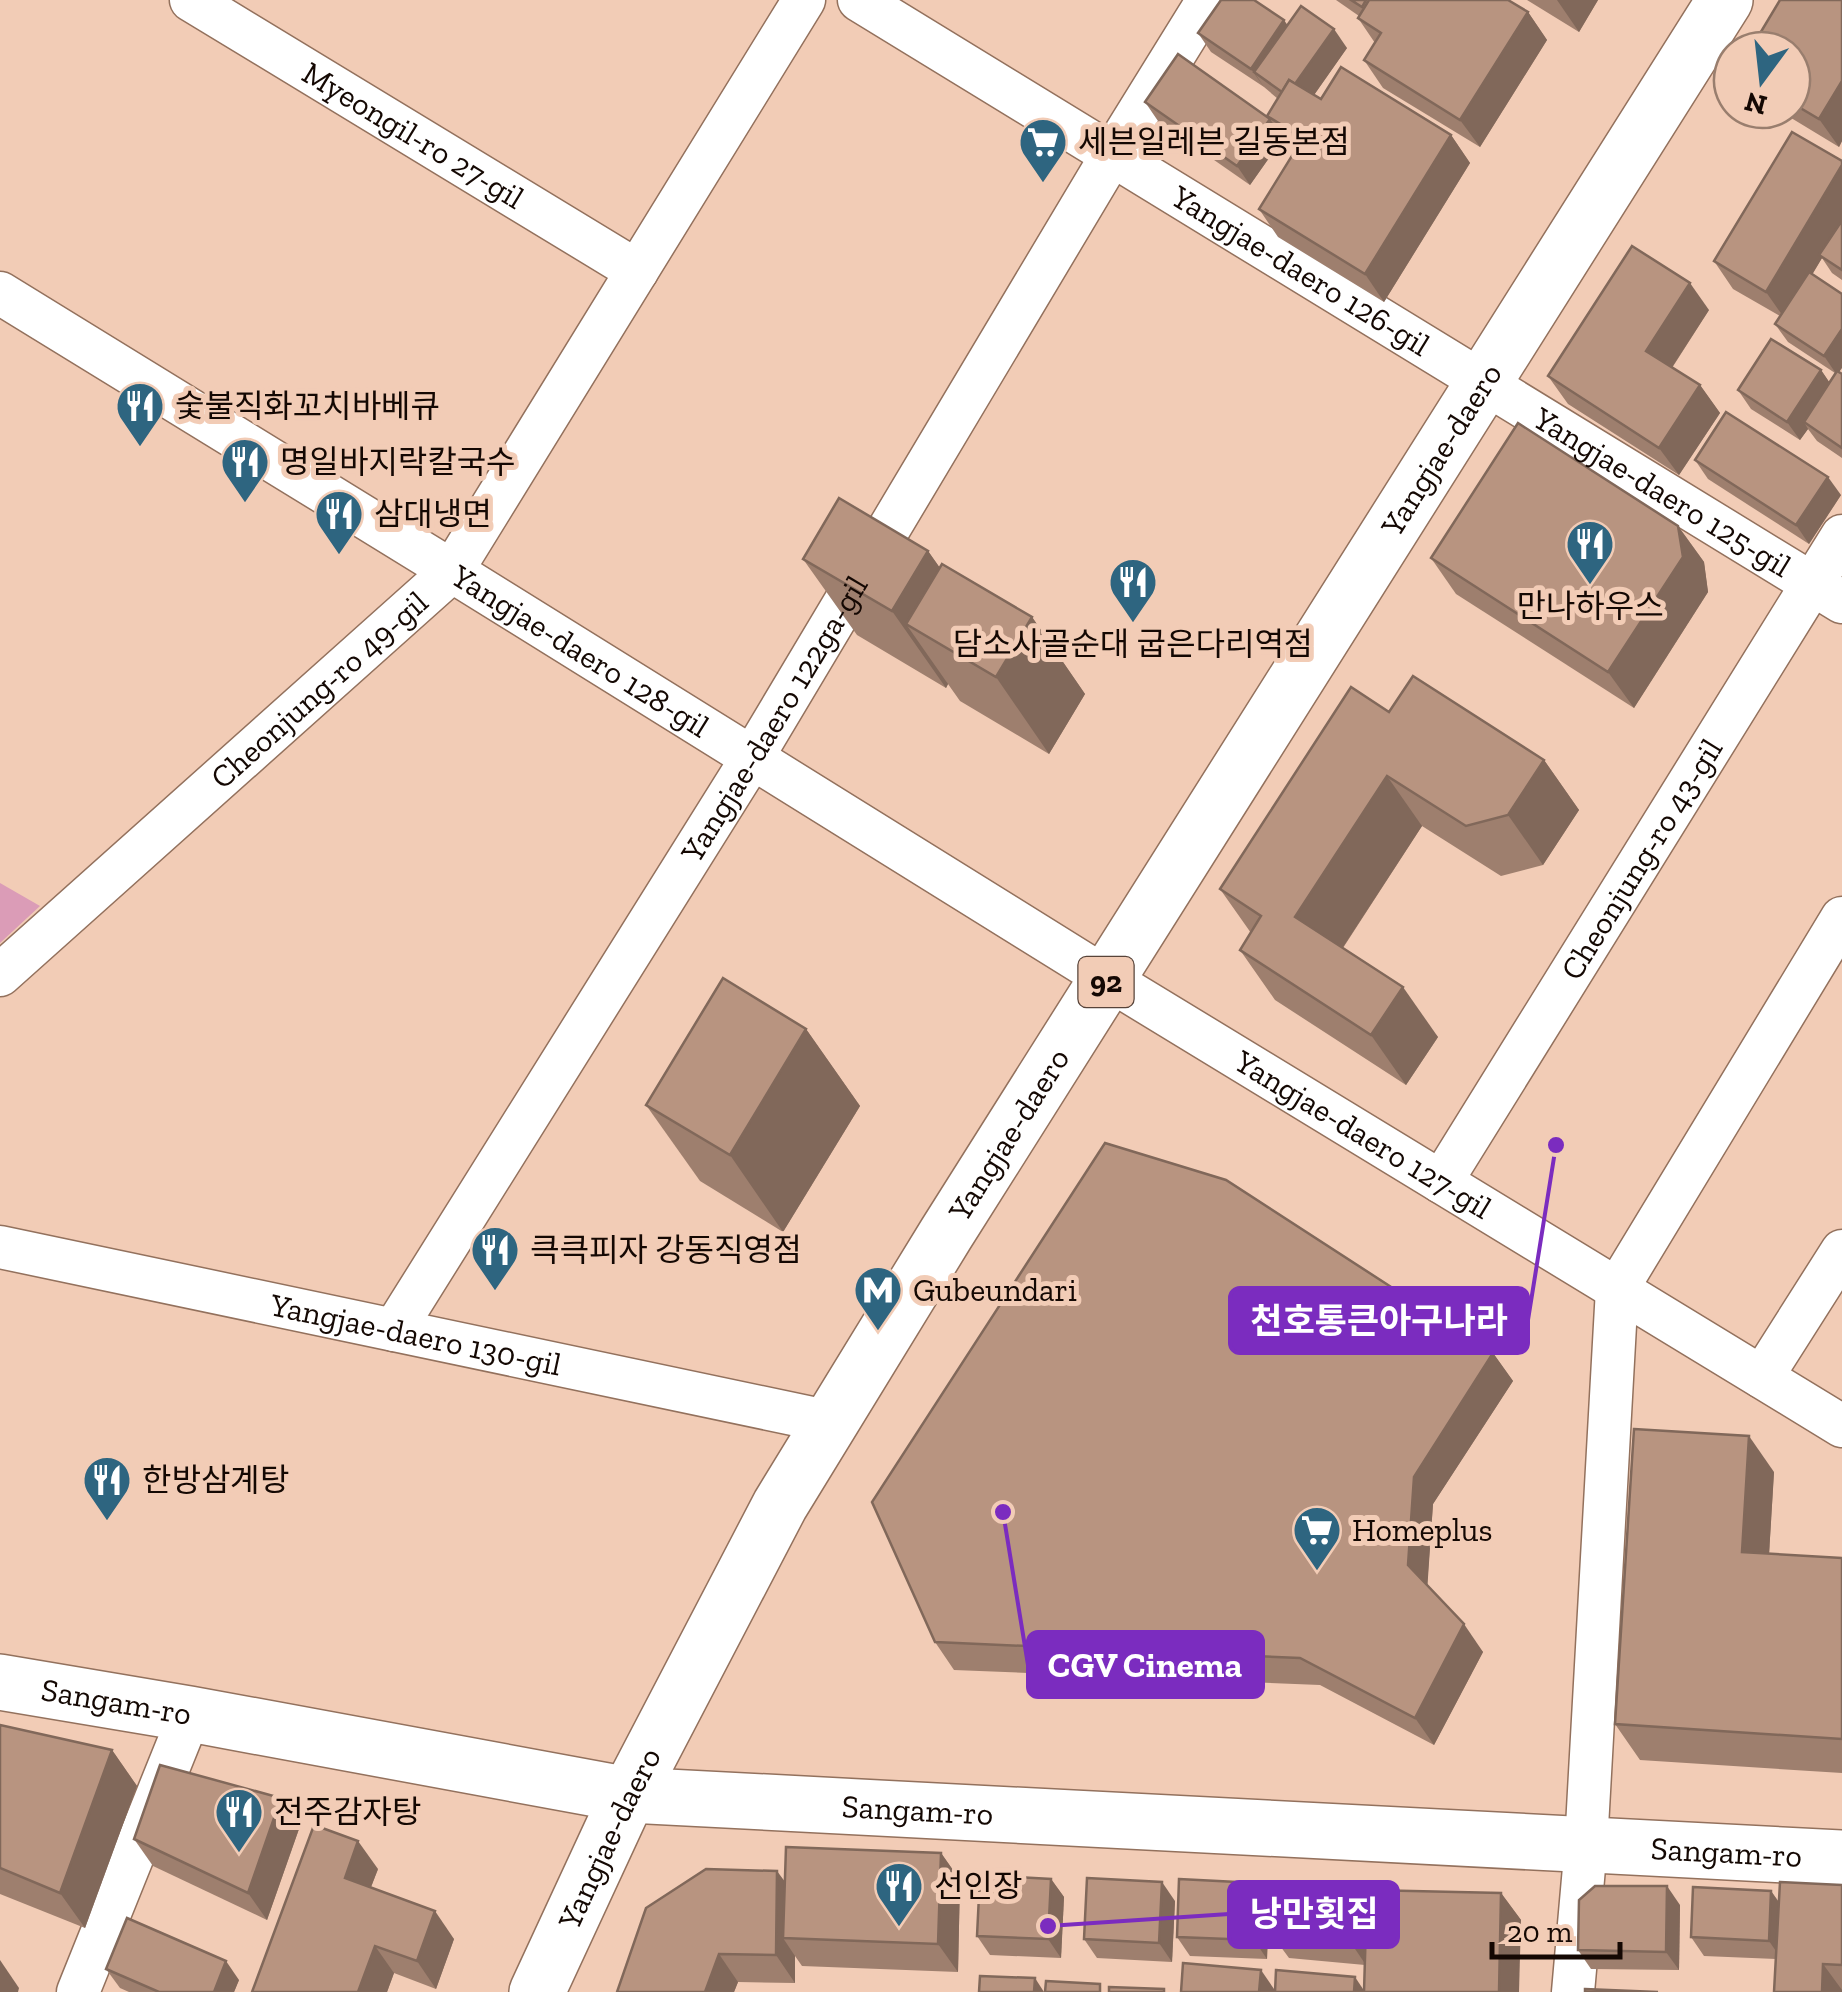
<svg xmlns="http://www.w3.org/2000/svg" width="1842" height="1992" font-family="'Zilla Slab','Noto Sans KR',serif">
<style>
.green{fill:#db9cb7}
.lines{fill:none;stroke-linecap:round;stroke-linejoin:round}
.street-casing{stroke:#93715d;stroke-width:45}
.secondary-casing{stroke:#93715d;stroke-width:58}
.primary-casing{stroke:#93715d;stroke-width:58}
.street{stroke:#fff;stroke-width:42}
.secondary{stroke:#fff;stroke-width:55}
.primary{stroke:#fff;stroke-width:55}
.wall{fill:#9e7f6e}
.shaded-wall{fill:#81685a}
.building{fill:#b89480;stroke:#81685a;stroke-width:2.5}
.labels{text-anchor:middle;stroke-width:10;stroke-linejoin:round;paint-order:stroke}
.shield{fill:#f2ccb6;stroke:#574339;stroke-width:2.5}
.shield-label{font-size:30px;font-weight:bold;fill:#140803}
.street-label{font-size:32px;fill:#140803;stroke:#f2ccb6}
.poi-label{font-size:32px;fill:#140803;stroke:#f2ccb6;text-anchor:start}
.leader{fill:none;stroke:#7b2cbf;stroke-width:4}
.callout-dot{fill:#7b2cbf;stroke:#f2ccb6;stroke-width:4}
.callout{fill:#7b2cbf;stroke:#7b2cbf;stroke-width:4}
.callout-label{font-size:35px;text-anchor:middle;font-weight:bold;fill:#fff}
</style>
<rect width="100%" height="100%" fill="#f2ccb6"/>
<polygon class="green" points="0,883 40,906 0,943"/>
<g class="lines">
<g class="street-casing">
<g id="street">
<path id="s1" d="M191,0L637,271"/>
<path id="s2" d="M859,0L1842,602"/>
<path id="s3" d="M0,293L452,571L1108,979L1842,1426"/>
<path id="s4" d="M0,975L452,571L804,0"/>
<path id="s5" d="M1441,1182L1842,536"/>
<path id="s6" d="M0,1247L831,1422"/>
<path id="s7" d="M394,1330L752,758L1112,155L1208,0"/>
<polyline points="1762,1377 1842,1251"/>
<polyline points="78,1992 190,1714"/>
<polyline points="1573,1992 1586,1845 1617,1289 1842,918"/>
</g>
</g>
<g class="secondary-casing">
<g id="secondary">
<path id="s8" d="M0,1682L190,1714L629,1795L1842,1858"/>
</g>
</g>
<g class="primary-casing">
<g id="primary">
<path id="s9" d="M537,1992L625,1802L780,1505L946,1234L1725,0"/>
</g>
</g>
<use href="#street" class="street"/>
<use href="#secondary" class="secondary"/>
<use href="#primary" class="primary"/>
</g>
<g class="wall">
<polygon points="1336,0 1508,0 1528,12 1547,40 1480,147 1383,88 1364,60 1375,43 1358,18 1359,16"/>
<polygon points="1527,0 1598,0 1579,32"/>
<polygon points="1842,0 1842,141 1839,147 1778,110 1792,110 1792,50"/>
<polygon points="1287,25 1347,48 1314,95 1321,99 1451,135 1470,163 1384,302 1278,237 1259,209 1296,149 1287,143 1283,138 1250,185 1158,121 1145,102 1268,117 1278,99 1264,87 1211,52 1198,33"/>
<polygon points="1842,161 1842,280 1832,273 1822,258 1812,275 1839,372 1842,374 1842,458 1817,441 1808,429 1800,440 1751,409 1738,390 1821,370 1829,382 1835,373 1788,342 1775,324 1780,316 1733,289 1714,261"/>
<polygon points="1709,310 1672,368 1700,385 1720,413 1679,475 1568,404 1548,376"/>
<polygon points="1695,460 1841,495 1809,544 1708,479"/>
<polygon points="1678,526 1704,562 1708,592 1634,708 1456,594 1431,558"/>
<polygon points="928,551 940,568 1032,617 1085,694 1049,754 960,701 948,684 946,688 857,635 803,559"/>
<polygon points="1389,712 1544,760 1579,810 1543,865 1501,876 1422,826 1343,948 1438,1037 1406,1085 1275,1000 1240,950 1251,933 1220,889"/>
<polygon points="806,1029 860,1106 783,1232 700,1181 646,1105"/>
<polygon points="1493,1353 1513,1381 1433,1504 1427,1586 1483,1652 1434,1745 1320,1685 954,1670 935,1642"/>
<polygon points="1774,1472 1769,1554 1842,1558 1842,1773 1640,1760 1615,1724"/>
<polygon points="0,1725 112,1750 137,1786 85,1928 0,1894"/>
<polygon points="300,1826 267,1920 153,1866 134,1839"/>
<polygon points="941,1853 960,1880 958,1972 802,1966 795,1956 795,1983 738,1982 734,1992 617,1992 785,1881"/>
<polygon points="378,1869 371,1887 454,1939 436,1989 394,1973 387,1992 252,1992"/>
<polygon points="1051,1879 1064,1897 1061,1958 990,1955 977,1936"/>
<polygon points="1256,1883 1269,1901 1267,1959 1190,1956 1177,1937"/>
<polygon points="1842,1885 1842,1992 1776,1959 1704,1956 1691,1937 1771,1891 1779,1902"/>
<polygon points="1501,1893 1521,1920 1364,1990 1365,1965 1289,1958 1275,1939 1366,1918"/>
<polygon points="1175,1901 1172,1962 1097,1958 1084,1939"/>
<polygon points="1680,1905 1679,1970 1591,1969 1578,1950"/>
<polygon points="106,1969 239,1980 234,1992 129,1992 120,1988"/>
</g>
<g class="shaded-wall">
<polygon points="1557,0 1598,0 1579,32"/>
<polygon points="1528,12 1547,40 1480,147 1460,120"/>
<polygon points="1284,20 1297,39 1254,72 1264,87 1251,69"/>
<polygon points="1334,29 1347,48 1300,115 1286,96"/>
<polygon points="1842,81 1842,141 1839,147 1819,119"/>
<polygon points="1270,119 1283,138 1250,185 1237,166"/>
<polygon points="1451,135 1470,163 1384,302 1365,274"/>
<polygon points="1842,165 1842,225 1819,255 1822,258 1785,319 1766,292"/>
<polygon points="1690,283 1709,310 1665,378 1646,351"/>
<polygon points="1842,329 1842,368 1837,375 1824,356"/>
<polygon points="1821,370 1834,389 1804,422 1808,429 1800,440 1787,422"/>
<polygon points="1700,385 1720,413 1679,475 1659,448"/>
<polygon points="1828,477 1841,495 1809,544 1796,525"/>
<polygon points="1678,526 1704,562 1708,592 1634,708 1608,672"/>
<polygon points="928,551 982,628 906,624 948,684 946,688 892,611"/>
<polygon points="1032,617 1085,694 1049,754 996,677"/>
<polygon points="1544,760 1579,810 1543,865 1508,815"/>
<polygon points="1387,776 1422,826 1330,967 1295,917"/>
<polygon points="1403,987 1438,1037 1406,1085 1371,1035"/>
<polygon points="806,1029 860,1106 783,1232 730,1155"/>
<polygon points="1493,1353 1513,1381 1433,1504 1427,1592 1408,1565 1414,1477"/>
<polygon points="1749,1436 1774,1472 1767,1588 1742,1552"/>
<polygon points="1464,1624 1483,1652 1434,1745 1415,1718"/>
<polygon points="112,1750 137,1786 85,1928 60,1893"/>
<polygon points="281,1798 300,1826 267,1920 248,1893"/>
<polygon points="358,1841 378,1869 364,1905 345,1878"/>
<polygon points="941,1853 960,1880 958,1972 938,1944"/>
<polygon points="777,1871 797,1898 783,1938 795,1956 795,1983 776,1955"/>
<polygon points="1051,1879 1064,1897 1061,1958 1048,1939"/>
<polygon points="1162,1882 1175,1901 1172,1962 1159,1943"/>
<polygon points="1256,1883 1269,1901 1267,1959 1254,1940"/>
<polygon points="1667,1886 1680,1905 1679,1970 1666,1952"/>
<polygon points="1771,1891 1784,1910 1782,1960 1769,1941"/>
<polygon points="1501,1893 1521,1920 1519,1992 1499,1992"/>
<polygon points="1357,1905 1370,1923 1366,1965 1353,1946"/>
<polygon points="435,1911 454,1939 436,1989 417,1961"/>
<polygon points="375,1946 394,1973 387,1992 358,1992"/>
<polygon points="719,1954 738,1982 734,1992 705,1992"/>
<polygon points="0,1960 19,1988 18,1992 0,1992"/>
<polygon points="226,1961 239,1980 234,1992 214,1992"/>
<polygon points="1823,1964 1842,1990 1842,1992 1822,1992"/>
<polygon points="1261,1970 1274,1989 1274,1992 1259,1992"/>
<polygon points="1355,1977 1365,1992 1354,1992"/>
<polygon points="1035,1978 1044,1992 1034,1992"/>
</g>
<g class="building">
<polygon points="1221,0 1254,0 1284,20 1251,69 1198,33"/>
<polygon points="1351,0 1366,0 1362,7"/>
<polygon points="1369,0 1508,0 1528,12 1460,120 1364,60 1381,33 1358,18"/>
<polygon points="1780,0 1842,0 1842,81 1819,119 1792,103 1792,50 1750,50"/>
<polygon points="1301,6 1334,29 1295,84 1289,80 1282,92 1254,72"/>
<polygon points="1178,54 1270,119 1237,166 1145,102"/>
<polygon points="1341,67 1451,135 1365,274 1259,209 1303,138 1267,116 1289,80 1321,99"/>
<polygon points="1792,132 1842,161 1842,165 1766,292 1714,261"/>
<polygon points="1841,222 1842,223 1842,270 1819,255"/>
<polygon points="1632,246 1690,283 1646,351 1700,385 1659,448 1548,376"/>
<polygon points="1809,272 1842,294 1842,329 1824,356 1775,324"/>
<polygon points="1771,339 1821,370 1787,422 1738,390"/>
<polygon points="1837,371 1842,374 1842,448 1804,422"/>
<polygon points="1726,412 1828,477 1796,525 1695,460"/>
<polygon points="1518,423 1678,526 1683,557 1608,672 1431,558"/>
<polygon points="839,498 928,551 892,611 803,559"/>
<polygon points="942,564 1032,617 996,677 906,624"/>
<polygon points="1413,676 1544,760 1508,815 1466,826 1387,776 1295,917 1403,987 1371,1035 1240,950 1261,916 1220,889 1351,687 1389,712"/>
<polygon points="723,978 806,1029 730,1155 646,1105"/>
<polygon points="1105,1143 1226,1180 1493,1353 1414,1477 1408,1565 1464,1624 1415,1718 1300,1658 935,1642 872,1502"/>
<polygon points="1634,1429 1749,1436 1742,1552 1842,1558 1842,1739 1615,1724"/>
<polygon points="0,1725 112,1750 60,1893 0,1868"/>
<polygon points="160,1765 281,1798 248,1893 134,1839"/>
<polygon points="314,1825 358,1841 345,1878 435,1911 417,1961 375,1946 358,1992 252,1992"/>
<polygon points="786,1847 941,1853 938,1944 783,1938"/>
<polygon points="706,1869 777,1871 776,1955 719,1954 705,1992 617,1992 646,1908"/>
<polygon points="980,1875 1051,1879 1048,1939 977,1936"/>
<polygon points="1087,1878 1162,1882 1159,1943 1084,1939"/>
<polygon points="1179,1879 1256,1883 1254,1940 1177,1937"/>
<polygon points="1780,1882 1842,1885 1842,1965 1823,1964 1822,1992 1774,1992"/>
<polygon points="1595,1886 1667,1886 1666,1952 1578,1950 1579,1900"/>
<polygon points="1693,1887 1771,1891 1769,1941 1691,1937"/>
<polygon points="1367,1890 1501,1893 1499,1992 1364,1992"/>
<polygon points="127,1918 226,1961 214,1992 159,1992 106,1969"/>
<polygon points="1183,1963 1261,1970 1259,1992 1181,1992"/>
<polygon points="1276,1970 1355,1977 1354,1992 1275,1992"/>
<polygon points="980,1976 1035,1978 1034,1992 979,1992"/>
<polygon points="1046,1981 1100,1984 1100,1992 1045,1992"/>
<polygon points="1109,1987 1164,1989 1164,1992 1109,1992"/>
<polygon points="1585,1989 1658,1992 1585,1992"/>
</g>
<defs>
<g id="supermarket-pin" transform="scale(2.5)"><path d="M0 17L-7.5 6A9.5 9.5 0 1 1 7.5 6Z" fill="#2e6580" stroke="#f2ccb6"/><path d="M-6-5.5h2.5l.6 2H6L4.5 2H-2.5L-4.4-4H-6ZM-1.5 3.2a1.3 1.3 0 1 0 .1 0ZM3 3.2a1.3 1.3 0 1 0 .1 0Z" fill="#fff"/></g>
<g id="restaurant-pin" transform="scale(2.5)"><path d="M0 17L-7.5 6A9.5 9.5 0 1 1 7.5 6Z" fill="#2e6580" stroke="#f2ccb6"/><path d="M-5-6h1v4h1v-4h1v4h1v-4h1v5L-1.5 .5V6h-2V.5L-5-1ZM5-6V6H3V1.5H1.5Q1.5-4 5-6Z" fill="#fff"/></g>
<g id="metro-pin" transform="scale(2.5)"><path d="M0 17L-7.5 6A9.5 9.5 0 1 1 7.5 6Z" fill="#2e6580" stroke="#f2ccb6"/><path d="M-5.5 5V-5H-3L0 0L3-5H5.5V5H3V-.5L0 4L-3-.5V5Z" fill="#fff"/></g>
</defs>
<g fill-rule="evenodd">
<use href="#supermarket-pin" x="1043" y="142"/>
<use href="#restaurant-pin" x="140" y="406"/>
<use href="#restaurant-pin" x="245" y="462"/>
<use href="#restaurant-pin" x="339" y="514"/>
<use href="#restaurant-pin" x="1590" y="544"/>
<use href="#restaurant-pin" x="1133" y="582"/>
<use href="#restaurant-pin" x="495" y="1250"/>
<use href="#metro-pin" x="878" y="1290"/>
<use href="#restaurant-pin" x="107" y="1480"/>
<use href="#supermarket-pin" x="1317" y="1530"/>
<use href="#restaurant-pin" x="239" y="1812"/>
<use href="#restaurant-pin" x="899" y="1886"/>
</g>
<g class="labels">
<rect class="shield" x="1078.5" y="957" width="55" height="50" rx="8"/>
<g class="shield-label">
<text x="1106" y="992">92</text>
</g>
<g class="street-label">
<text dy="11" stroke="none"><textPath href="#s1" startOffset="260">Myeongil-ro 27-gil</textPath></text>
<text dy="11" stroke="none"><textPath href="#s2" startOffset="518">Yangjae-daero 126-gil</textPath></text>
<text dy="11" stroke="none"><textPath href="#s9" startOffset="1790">Yangjae-daero</textPath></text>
<text dy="11" stroke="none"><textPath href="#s2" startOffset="942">Yangjae-daero 125-gil</textPath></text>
<text dy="11" stroke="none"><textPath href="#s3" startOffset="682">Yangjae-daero 128-gil</textPath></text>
<text dy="11" stroke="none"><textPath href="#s4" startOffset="428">Cheonjung-ro 49-gil</textPath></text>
<text dy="11" stroke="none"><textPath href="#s7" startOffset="720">Yangjae-daero 122ga-gil</textPath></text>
<text dy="11" stroke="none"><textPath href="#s5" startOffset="380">Cheonjung-ro 43-gil</textPath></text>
<text dy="11" stroke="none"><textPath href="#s9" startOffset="980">Yangjae-daero</textPath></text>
<text dy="11" stroke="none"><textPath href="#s3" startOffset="1602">Yangjae-daero 127-gil</textPath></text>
<text dy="11" stroke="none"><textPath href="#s6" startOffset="425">Yangjae-daero 130-gil</textPath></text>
<text dy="11" stroke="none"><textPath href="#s8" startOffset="118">Sangam-ro</textPath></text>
<text dy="11" stroke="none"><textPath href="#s8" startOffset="928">Sangam-ro</textPath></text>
<text dy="11" stroke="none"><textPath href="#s9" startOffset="170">Yangjae-daero</textPath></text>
<text dy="11" stroke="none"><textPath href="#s8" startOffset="1738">Sangam-ro</textPath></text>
</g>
<g class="poi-label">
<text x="1078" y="153">세븐일레븐 길동본점</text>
<text x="175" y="417">숯불직화꼬치바베큐</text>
<text x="280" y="473">명일바지락칼국수</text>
<text x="374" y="525">삼대냉면</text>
<text x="1590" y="617" text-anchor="middle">만나하우스</text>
<text x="1133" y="655" text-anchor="middle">담소사골순대 굽은다리역점</text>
<text x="530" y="1261">큭큭피자 강동직영점</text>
<text x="913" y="1301">Gubeundari</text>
<text x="142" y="1491">한방삼계탕</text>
<text x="1352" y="1541">Homeplus</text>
<text x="274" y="1823">전주감자탕</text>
<text x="934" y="1897">선인장</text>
</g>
</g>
<path class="leader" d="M1556 1145L1528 1320M1003 1512L1028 1665M1048 1926L1229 1914"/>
<g class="callout-dot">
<circle cx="1556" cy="1145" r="10"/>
<circle cx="1003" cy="1512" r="10"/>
<circle cx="1048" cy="1926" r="10"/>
</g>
<g class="callout">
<rect x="1230" y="1288" width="298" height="65" rx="10"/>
<rect x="1028" y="1632" width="235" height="65" rx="10"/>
<rect x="1229" y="1882" width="169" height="65" rx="10"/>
</g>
<g class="callout-label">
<text x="1379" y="1333">천호통큰아구나라</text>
<text x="1145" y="1677">CGV Cinema</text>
<text x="1314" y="1926">낭만횟집</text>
</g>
<g transform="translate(1762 80) rotate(195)"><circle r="48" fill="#f2ccb6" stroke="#997e6e" stroke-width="2.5"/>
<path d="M0-8L18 38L0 25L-18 38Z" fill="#2e6580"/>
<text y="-15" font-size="28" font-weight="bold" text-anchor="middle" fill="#140803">N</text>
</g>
<path d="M1492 1942v15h128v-15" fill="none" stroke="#140803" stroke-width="5"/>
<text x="1507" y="1942" font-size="30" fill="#140803" stroke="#f2ccb6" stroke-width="8" paint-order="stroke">20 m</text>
</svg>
